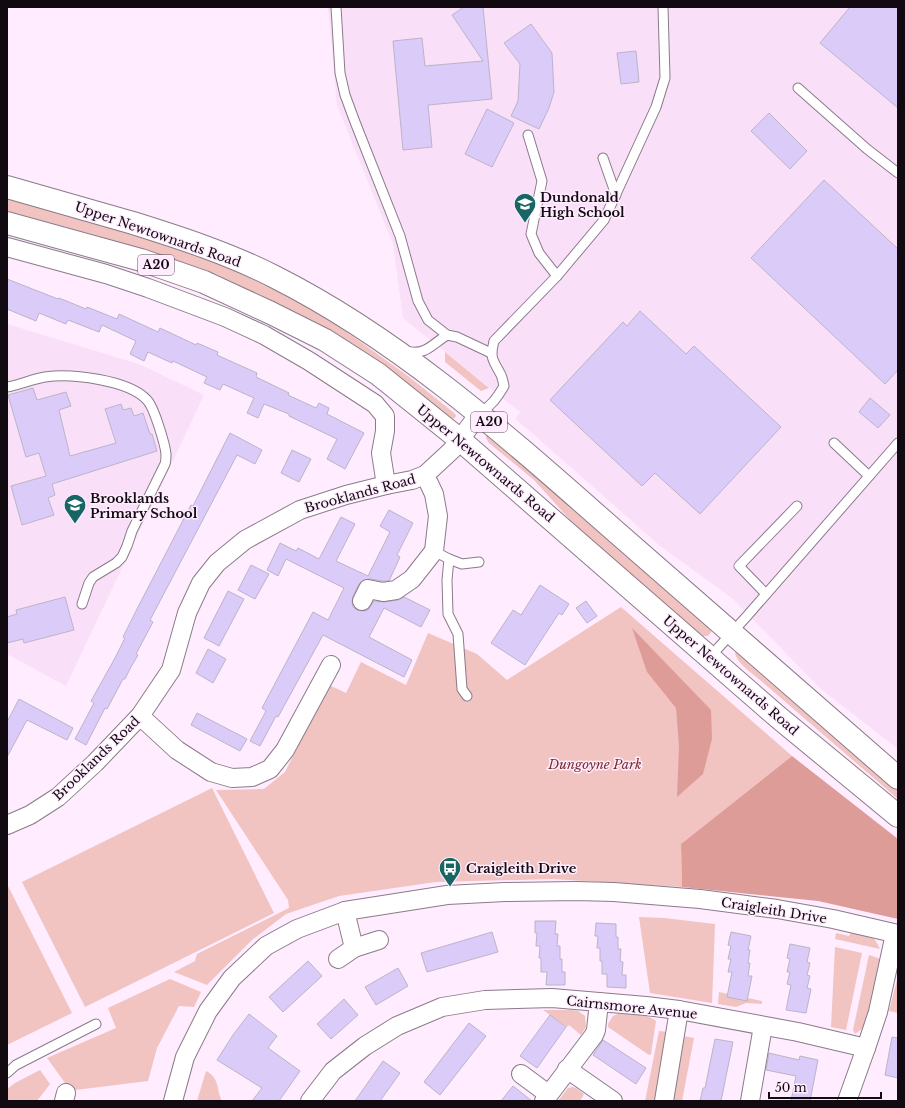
<svg xmlns="http://www.w3.org/2000/svg" width="905" height="1108" font-family="'Libre Baskerville',serif">
<style>
.built{fill:#f9e0f8}
.green{fill:#f1c3c1}
.forest{fill:#de9c99}
.building{fill:#dbcbf8;stroke:#bbb4c9}
.lines{fill:none;stroke-linecap:round;stroke-linejoin:round}
.lane-casing{stroke:#8b7b8a;stroke-width:11}
.street-casing{stroke:#8b7b8a;stroke-width:20}
.highway-casing{stroke:#8b7b8a;stroke-width:24}
.lane{stroke:#fff;stroke-width:9}
.street{stroke:#fff;stroke-width:18}
.highway{stroke:#fff;stroke-width:22}
.labels{text-anchor:middle;stroke-width:3;stroke-linejoin:round;paint-order:stroke}
.shield{fill:#ffecfe;stroke:#584e58;stroke-width:1}
.shield-label{font-size:12px;font-weight:bold;fill:#110b11}
.poi-label{font-size:13px;font-weight:bold;fill:#110b11;stroke:#ffecfe;text-anchor:start}
.street-label{font-size:13px;fill:#110b11;stroke:#ffecfe}
.park-label{font-size:13px;font-style:italic;fill:#7b2c2f;stroke:#ffecfe}
</style>
<rect width="100%" height="100%" fill="#ffecfe"/>
<g class="built">
<polygon points="328,7 898,7 898,749 822,690 733,599 659,545 525,427 515,419 520,412 403,318 393,244 337,105"/>
<polygon points="7,324 139,364 204,395 66,686 7,654"/>
</g>
<g class="green">
<polygon points="7,195 97,221 234,267 284,293 337,325 408,376 453,412 456,415 455,418 451,419 321,327 262,296 216,274 95,235 7,211"/>
<polygon points="445,352 489,388 481,391 445,362"/>
<polygon points="491,434 711,627 711,632 708,636 703,636 698,633 580,531 534,480 489,443 486,438 486,435"/>
<polygon points="621,607 792,756 681,844 682,887 552,879 436,882 339,896 286,914 252,940 207,985 174,972 195,961 197,954 289,908 288,900 216,790 264,789 285,772 329,685 346,693 361,662 406,685 428,633 477,654 507,680"/>
<path d="M735,652H740L898,786V799L760,680C752,673 736,663 735,652Z"/>
<polygon points="212,788 274,913 85,1007 22,882"/>
<polygon points="7,884 72,1013 7,1045"/>
<polygon points="639,917 664,918 715,924 712,1003 650,993"/>
<path d="M851,932C868,935 873,933 880,949L835,939L836,933L849,936Z"/>
<polygon points="835,947 862,953 846,1030 831,1027"/>
<polygon points="869,955 881,959 868,1022 863,1028 855,1034 853,1030"/>
<polygon points="898,976 898,1013 889,1011"/>
<polygon points="170,979 201,992 194,1007 179,1006 157,1048 148,1081 75,1090 68,1087 47,1058 116,1028 108,1008"/>
<polygon points="719,992 762,1001 762,1004 746,1003 736,1007 718,1004"/>
<polygon points="543,1010 572,1010 578,1011 585,1016 586,1027 581,1035 569,1025 567,1027"/>
<path d="M618,1014C630,1015 647,1013 656,1021L651,1054L649,1055L608,1027V1024L613,1016Z"/>
<polygon points="659,1031 667,1032 657,1101 645,1101"/>
<polygon points="683,1036 694,1038 682,1101 672,1101"/>
<polygon points="40,1070 50,1084 37,1101 7,1101 7,1089 15,1083"/>
<path d="M206,1071C220,1078 216,1089 222,1101H197Z"/>
<polygon points="572,1087 576,1088 584,1094 580,1101 558,1101 568,1088"/>
</g>
<g class="forest">
<polygon points="632,628 711,710 712,739 703,774 677,797 679,746 676,708 647,672"/>
<polygon points="792,756 898,839 898,919 818,901 682,887 681,844"/>
</g>
<g class="building">
<polygon points="464,7 483,7 492,99 428,105 432,147 403,150 393,41 422,38 425,66 483,61 452,15"/>
<polygon points="850,7 898,7 898,108 820,43"/>
<polygon points="531,24 552,53 554,92 549,108 539,129 511,116 518,101 520,64 504,43"/>
<polygon points="636,51 639,82 621,84 617,53"/>
<polygon points="487,109 514,123 492,167 465,154"/>
<polygon points="769,113 807,151 790,169 751,131"/>
<polygon points="824,180 898,249 898,370 885,384 751,258"/>
<polygon points="7,279 58,299 59,298 86,309 87,307 117,319 119,314 158,332 160,328 196,345 197,343 218,352 217,355 257,373 256,377 289,393 288,395 316,408 319,403 329,408 327,414 364,433 345,469 327,459 337,439 289,416 289,414 264,404 258,418 247,413 254,398 223,384 220,390 204,383 207,377 173,361 172,363 148,352 144,361 130,354 136,341 102,325 99,332 68,320 66,324 39,313 36,321 7,309"/>
<polygon points="640,311 686,354 694,346 781,427 700,514 655,473 642,486 550,400 623,322 627,326"/>
<polygon points="33,388 37,400 66,392 71,406 59,410 70,456 116,443 105,409 121,404 123,410 131,408 134,416 143,413 150,434 152,434 157,451 52,484 55,495 48,498 54,515 22,525 11,486 46,476 39,453 26,457 8,395"/>
<polygon points="870,398 890,415 878,428 859,412"/>
<polygon points="230,433 262,450 255,464 237,455 150,620 153,622 136,654 138,655 131,667 125,679 123,679 107,709 105,708 86,745 75,739 94,703 91,701 115,658 125,638 123,637 138,607 191,505 193,506"/>
<polygon points="292,450 311,459 299,482 281,473"/>
<polygon points="389,510 413,523 397,555 400,557 389,581 383,581 370,579 363,580 359,584 353,596 352,602 353,607 357,610 363,611 368,610 374,601 385,602 398,600 404,597 430,610 421,627 384,608 369,637 412,660 404,677 323,635 278,717 276,716 260,746 250,741 266,711 262,708 313,612 328,620 344,588 286,559 278,576 267,570 280,543 296,551 298,548 319,559 341,517 355,524 336,561 368,576 390,532 380,526"/>
<polygon points="251,565 269,574 255,599 238,590"/>
<polygon points="540,585 569,604 562,615 559,613 525,665 491,643 513,610 521,615"/>
<polygon points="228,591 244,599 219,646 204,638"/>
<polygon points="65,597 74,630 24,643 23,639 7,643 7,617 17,614 16,610"/>
<polygon points="586,601 597,616 587,623 576,608"/>
<polygon points="208,649 226,659 213,683 196,673"/>
<polygon points="19,699 73,728 67,740 27,720 7,757 7,722"/>
<polygon points="197,713 247,739 240,751 191,725"/>
<polygon points="535,921 556,921 555,934 558,934 557,946 560,946 560,959 562,959 562,972 565,972 565,985 546,985 547,972 541,972 541,958 539,958 540,946 536,946 537,933 535,933"/>
<polygon points="596,923 616,924 616,937 618,937 618,949 621,949 620,961 623,962 622,975 626,975 626,988 607,987 607,974 602,974 602,961 600,961 600,948 597,948 598,936 595,936"/>
<polygon points="492,932 498,952 427,972 421,953"/>
<polygon points="731,932 751,936 748,950 750,950 748,963 750,963 748,976 752,976 747,1001 727,997 732,972 728,972 731,959 728,959 731,946 728,945"/>
<polygon points="790,944 810,948 807,962 810,963 807,975 810,976 807,988 811,989 806,1013 786,1010 791,985 787,984 790,972 787,972 790,959 787,958"/>
<polygon points="308,961 322,976 283,1012 269,997"/>
<polygon points="398,968 408,986 376,1005 365,987"/>
<polygon points="344,999 358,1015 331,1039 317,1024"/>
<polygon points="249,1014 277,1036 268,1048 300,1071 279,1101 252,1101 262,1088 217,1060 233,1035"/>
<polygon points="550,1015 566,1027 537,1068 520,1056"/>
<polygon points="469,1023 486,1036 440,1095 424,1082"/>
<polygon points="892,1037 898,1038 898,1078 885,1075"/>
<polygon points="715,1039 733,1042 721,1101 700,1101 703,1088 705,1088"/>
<polygon points="603,1040 646,1068 636,1084 593,1055"/>
<polygon points="769,1053 799,1060 800,1056 818,1060 810,1101 791,1101 796,1076 766,1070"/>
<polygon points="383,1061 400,1073 380,1101 355,1101"/>
<polygon points="513,1086 532,1101 501,1101"/>
</g>
<g class="lines">
<g class="lane-casing">
<g id="lane">
<polyline points="336,7 340,73 345,95 355,122 400,236 418,301 428,320 442,331 447,335 457,337 491,353"/>
<polyline points="798,88 867,149 898,173"/>
<polyline points="528,135 542,181 531,234 539,253 557,276"/>
<polyline points="603,158 616,195"/>
<path d="M405,351C426,356 431,345 447,335"/>
<path d="M7,387C20,385 32,379 45,377C71,373 129,380 147,400C154,407 165,444 166,454C166,457 166,461 165,464L132,531L127,546L122,557L116,563L93,577L89,583L82,604"/>
<path d="M479,414C491,406 497,398 504,386C503,381 502,376 500,373C492,359 490,357 494,341L557,276L604,220L656,107L665,78L663,7"/>
<polyline points="834,443 869,476"/>
<polyline points="434,551 449,559 462,564 479,562"/>
<polyline points="449,559 447,580 448,614 458,634 462,689 467,696"/>
<polyline points="766,594 739,566 797,506"/>
<polyline points="710,657 747,616 898,443"/>
<polyline points="7,1073 16,1065 96,1024"/>
</g>
</g>
<g class="street-casing">
<g id="street">
<polyline points="7,247 106,274 148,288 225,317 264,335 309,361 375,404 385,416 385,431 381,453 386,485"/>
<polyline points="362,601 368,589 383,592 396,590 412,579 434,551 438,516 434,494 425,475"/>
<polyline points="140,716 177,750 211,772 232,778 252,777 270,769 285,750 331,665"/>
<polyline points="7,825 30,815 58,797 95,763 140,716 171,670 187,613 201,583 217,563 245,540 300,510 346,495 386,485 412,480 425,475 452,450 479,414"/>
<polyline points="345,911 354,948"/>
<polyline points="338,959 354,948 379,940"/>
<polyline points="567,1069 613,1101"/>
<polyline points="521,1074 548,1094"/>
<polyline points="64,1101 66,1093"/>
<polyline points="173,1101 185,1057 208,1011 232,978 266,946 297,929 345,911 447,895 505,892 576,891 614,892 700,899 777,909 833,919 898,934"/>
<polyline points="310,1101 333,1071 365,1046 397,1026 442,1007 485,1000 552,998 646,1006 679,1010 798,1032 866,1048 878,1012 895,934"/>
<polyline points="544,1101 594,1035 596,1030 599,1002"/>
<polyline points="664,1101 679,1010"/>
<polyline points="750,1101 763,1026"/>
<polyline points="847,1101 866,1048"/>
</g>
</g>
<g class="highway-casing">
<g id="highway">
<path d="M7,187C49,199 91,211 133,223C181,238 230,254 275,277C402,341 509,438 615,531C709,613 803,696 898,778"/>
<polyline points="7,223 141,260 204,282 271,313 325,340 378,374 459,439 778,717 898,816"/>
</g>
</g>
<use href="#lane" class="lane"/>
<use href="#street" class="street"/>
<use href="#highway" class="highway"/>
</g>
<defs>
<g id="school-pin" transform="scale(1.15)"><path d="M0 17L-7.5 6A9.5 9.5 0 1 1 7.5 6Z" fill="#176664" stroke="#ffecfe"/><path d="M0-5L7-2L0 1L-7-2ZM-4 1L0 2.5L4 1V4Q0 6-4 4Z" fill="#fff"/></g>
<g id="bus-pin" transform="scale(1.15)"><path d="M0 17L-7.5 6A9.5 9.5 0 1 1 7.5 6Z" fill="#176664" stroke="#ffecfe"/><path d="M-5-6H5V4H4V6H2V4H-2V6H-4V4H-5ZM-3.5-4V0h7V-4ZM-3.5 1.2v1.5H-2V1.2ZM2 1.2v1.5H3.5V1.2Z" fill="#fff"/></g>
</defs>
<g fill-rule="evenodd">
<use href="#school-pin" x="525" y="204"/>
<use href="#school-pin" x="75" y="505"/>
<use href="#bus-pin" x="450" y="868"/>
</g>
<g class="labels">
<g class="shield">
<rect x="138" y="255" width="36" height="20" rx="3"/>
<rect x="471" y="412" width="36" height="20" rx="3"/>
</g>
<g class="shield-label">
<text x="156" y="269">A20</text>
<text x="489" y="426">A20</text>
</g>
<g class="poi-label">
<text x="540" y="202">Dundonald<tspan x="540" dy="15">High School</tspan></text>
<text x="90" y="503">Brooklands<tspan x="90" dy="15">Primary School</tspan></text>
<text x="466" y="873">Craigleith Drive</text>
</g>
<g class="street-label">
<text transform="translate(158 234) rotate(19)" y="5">Upper Newtownards Road</text>
<text transform="translate(486 463) rotate(40)" y="5">Upper Newtownards Road</text>
<text transform="translate(360 493) rotate(-15)" y="5">Brooklands Road</text>
<text transform="translate(731 675) rotate(41)" y="5">Upper Newtownards Road</text>
<text transform="translate(96 758) rotate(-44)" y="5">Brooklands Road</text>
<text transform="translate(774 910) rotate(9)" y="5">Craigleith Drive</text>
<text transform="translate(632 1007) rotate(6)" y="5">Cairnsmore Avenue</text>
</g>
<g class="park-label">
<text x="595" y="769">Dungoyne Park</text>
</g>
</g>
<rect width="905" height="1108" fill="none" stroke="#110b11" stroke-width="16"/>
<path d="M769 1092v6h112v-6" fill="none" stroke="#110b11" stroke-width="2"/>
<text x="775" y="1092" font-size="12" fill="#110b11" stroke="#ffecfe" stroke-width="3" paint-order="stroke">50 m</text>
</svg>
